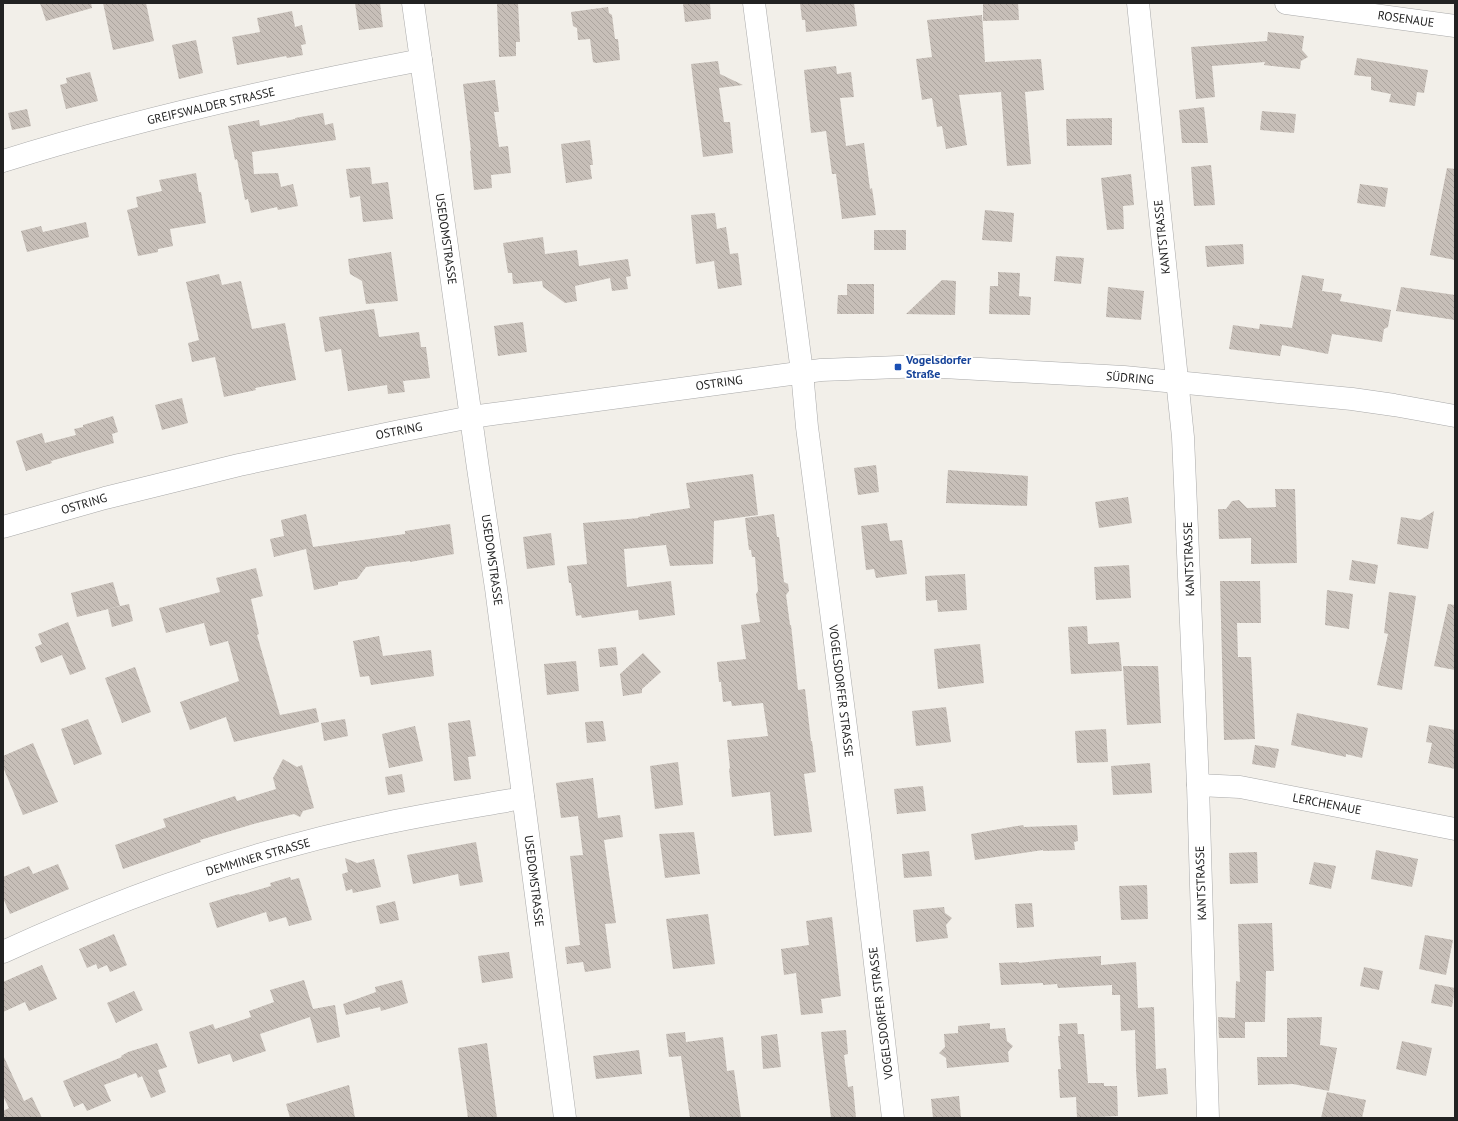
<svg xmlns="http://www.w3.org/2000/svg" width="1458" height="1121" font-family="'PT Sans',sans-serif">
<style>
.building{fill:url(#building-back-hatch)}
.lines{fill:none;stroke-linecap:round;stroke-linejoin:round}
.minor-casing{stroke:#a9a9a9;stroke-width:23}
.minor{stroke:#fff;stroke-width:22}
.transit-dot{fill:#1a4fb4;stroke:#fff;stroke-width:1.5}
.labels{text-anchor:middle;stroke-width:3.5;stroke-linejoin:round;paint-order:stroke}
.street-label{font-size:12px;fill:#222;stroke:#fff}
.transit-label{font-size:12px;font-weight:bold;fill:#164399;stroke:#fff;text-anchor:start}
</style>
<defs>
<pattern id="building-back-hatch" width="6" height="6" patternUnits="userSpaceOnUse"><rect width="6" height="6" fill="#c7bfb8"/><path d="M-1 5l2 2M0 0l6 6M5-1l2 2" fill="none" stroke="#aba49e"/></pattern>
</defs>
<rect width="100%" height="100%" fill="#f2efe9"/>
<g class="building">
<polygon points="40,3 91,3 92,8 46,21"/>
<polygon points="103,3 146,3 154,41 113,50"/>
<polygon points="355,3 380,3 383,27 359,30"/>
<polygon points="497,3 518,3 520,42 516,42 516,56 499,57"/>
<polygon points="683,3 710,3 711,19 685,22"/>
<polygon points="800,3 854,3 857,26 806,32 805,20 802,20"/>
<polygon points="983,3 1018,3 1019,20 983,21"/>
<polygon points="608,7 609,13 612,15 615,39 618,39 620,60 596,63 593,62 590,39 578,40 577,28 573,26 571,12"/>
<polygon points="292,11 295,27 302,25 306,44 301,45 303,55 287,58 286,56 237,65 232,37 260,32 257,18"/>
<polygon points="982,15 985,62 1041,59 1044,90 1025,92 1031,164 1007,166 1001,92 959,95 967,145 946,149 942,126 937,127 932,98 922,100 916,59 932,57 927,20"/>
<polygon points="1268,32 1304,36 1302,50 1308,57 1301,61 1300,69 1264,65 1265,62 1212,66 1215,97 1196,99 1191,47 1267,41"/>
<polygon points="196,40 203,73 179,79 172,45"/>
<polygon points="1357,58 1428,70 1424,93 1417,92 1415,106 1389,102 1391,94 1371,90 1371,77 1354,75"/>
<polygon points="718,61 720,74 743,85 719,88 724,122 730,122 733,153 703,157 691,64"/>
<polygon points="836,66 837,74 851,72 854,97 840,98 846,146 864,143 870,189 872,188 876,215 842,219 836,174 832,174 826,131 811,133 804,70"/>
<polygon points="90,72 98,101 66,109 60,85 67,83 66,78"/>
<polygon points="495,80 499,112 494,112 499,147 508,146 511,173 491,175 492,188 474,190 470,151 471,150 463,84"/>
<polygon points="1204,107 1208,143 1182,143 1179,110"/>
<polygon points="27,109 31,126 12,130 8,113"/>
<polygon points="1262,111 1296,114 1294,133 1260,130"/>
<polygon points="323,113 325,125 333,123 336,140 252,152 254,174 278,173 281,187 293,184 298,206 278,210 277,207 251,213 248,199 245,200 237,159 235,160 228,126 259,120 260,126 295,119 295,118"/>
<polygon points="1112,118 1112,145 1067,146 1066,119"/>
<polygon points="590,140 593,165 590,165 592,179 566,183 561,144"/>
<polygon points="1211,165 1215,205 1194,206 1191,167"/>
<polygon points="370,167 372,184 388,182 393,219 363,222 360,196 350,198 346,169"/>
<polygon points="1447,168 1455,169 1455,260 1430,255"/>
<polygon points="196,173 199,192 201,192 206,223 170,229 173,246 158,249 158,252 138,256 127,210 138,207 136,197 162,191 159,180"/>
<polygon points="1131,174 1134,205 1123,206 1124,229 1107,230 1101,178"/>
<polygon points="1360,184 1388,188 1385,207 1357,203"/>
<polygon points="985,210 1014,213 1012,242 982,240"/>
<polygon points="715,213 717,229 726,227 730,254 738,253 742,285 718,289 714,261 696,264 691,215"/>
<polygon points="86,222 89,237 27,252 21,231 41,226 43,232"/>
<rect x="874" y="230" width="32" height="20"/>
<polygon points="543,237 545,254 577,250 579,266 628,259 631,276 626,277 628,289 612,291 610,278 575,286 577,301 565,303 543,287 542,281 513,284 512,273 508,273 503,243"/>
<polygon points="1243,244 1244,264 1207,267 1205,246"/>
<polygon points="391,252 398,301 366,304 362,281 350,274 348,259"/>
<polygon points="1056,256 1084,258 1081,284 1054,281"/>
<polygon points="998,272 1020,273 1019,296 1031,297 1030,315 989,314 990,286 998,286"/>
<polygon points="219,274 222,285 241,281 252,329 285,323 296,380 255,388 256,390 224,397 215,357 192,362 188,343 199,340 186,282"/>
<polygon points="1302,275 1324,279 1322,291 1342,294 1340,301 1391,310 1388,327 1384,329 1382,342 1332,334 1328,354 1282,345 1280,356 1229,349 1233,325 1259,329 1260,324 1292,328"/>
<polygon points="942,280 956,281 955,315 906,314"/>
<polygon points="847,284 874,284 874,314 837,314 838,295 847,295"/>
<polygon points="1108,287 1144,291 1141,320 1106,317"/>
<polygon points="1401,287 1455,295 1455,320 1396,311"/>
<polygon points="374,309 379,337 419,332 421,347 426,347 430,378 403,381 405,392 388,394 387,385 348,391 341,349 325,352 319,317"/>
<polygon points="523,322 527,352 498,356 494,326"/>
<polygon points="182,398 188,423 162,430 155,405"/>
<polygon points="113,416 118,432 112,434 114,443 51,461 52,463 26,471 16,441 42,433 45,443 76,435 74,429 83,427 83,425"/>
<polygon points="876,465 879,492 858,495 854,468"/>
<polygon points="948,470 1028,476 1027,506 946,503"/>
<polygon points="753,474 758,515 714,521 713,564 670,566 666,545 624,549 627,587 671,581 675,615 639,620 638,610 582,618 581,615 576,616 571,583 569,583 567,566 587,564 583,523 639,518 638,517 650,516 650,514 690,508 686,483"/>
<polygon points="1275,489 1295,489 1297,563 1251,564 1251,538 1219,539 1218,509 1226,509 1232,501 1239,500 1247,508 1276,507"/>
<polygon points="1128,497 1132,523 1099,528 1095,502"/>
<polygon points="1434,511 1428,549 1397,544 1401,517 1420,520"/>
<polygon points="306,514 313,547 405,534 405,531 450,524 454,554 410,562 410,561 366,567 357,579 338,582 338,585 314,590 306,549 274,557 270,539 284,536 281,520"/>
<polygon points="774,514 777,537 779,537 784,582 788,584 789,591 786,595 790,625 791,625 798,690 805,689 811,741 812,741 816,772 804,774 812,832 774,836 770,792 732,797 729,769 730,768 727,740 768,736 763,703 732,706 731,701 723,702 721,682 719,682 717,662 746,659 741,625 760,622 756,594 758,591 755,557 752,557 751,550 749,550 745,518"/>
<polygon points="887,523 890,541 902,540 907,574 876,578 874,569 866,570 861,526"/>
<polygon points="551,533 555,565 527,569 523,537"/>
<polygon points="1352,560 1378,565 1375,584 1349,580"/>
<polygon points="1129,565 1131,598 1096,600 1094,567"/>
<polygon points="256,568 263,596 251,599 259,634 257,635 280,715 316,708 319,722 234,742 226,717 190,730 180,702 239,681 228,641 210,646 204,623 166,633 159,608 220,592 216,578"/>
<polygon points="965,574 967,610 938,612 937,600 926,601 925,576"/>
<polygon points="1220,581 1260,581 1261,623 1237,623 1238,657 1251,657 1255,739 1224,740"/>
<polygon points="113,582 120,606 77,617 71,593"/>
<polygon points="1327,590 1353,594 1349,629 1325,625"/>
<polygon points="1389,592 1416,596 1402,690 1377,685 1388,634 1384,633"/>
<polygon points="129,604 133,621 112,627 108,609"/>
<polygon points="1448,604 1455,605 1455,670 1434,666"/>
<polygon points="68,622 86,669 70,675 62,655 41,663 35,647 42,644 38,634"/>
<polygon points="1087,626 1088,644 1119,642 1122,671 1071,674 1068,627"/>
<polygon points="379,636 383,656 431,650 434,676 371,685 369,676 360,677 353,641"/>
<polygon points="980,644 984,683 938,689 934,649"/>
<polygon points="616,647 618,665 600,667 598,649"/>
<polygon points="643,653 661,672 642,689 642,693 623,696 620,674"/>
<polygon points="576,661 579,691 547,695 544,664"/>
<polygon points="1123,666 1158,666 1161,723 1127,725"/>
<polygon points="135,667 151,712 122,723 105,678"/>
<polygon points="946,707 951,742 916,746 912,711"/>
<polygon points="1297,713 1368,728 1362,758 1346,754 1346,757 1291,745"/>
<polygon points="88,719 102,754 74,765 61,729"/>
<polygon points="345,719 348,736 324,741 321,723"/>
<polygon points="470,720 476,756 468,757 471,779 454,781 448,723"/>
<polygon points="603,721 606,741 587,743 585,722"/>
<polygon points="1429,725 1455,730 1455,769 1428,763 1432,743 1426,742"/>
<polygon points="415,726 423,761 389,768 382,734"/>
<polygon points="1106,729 1108,762 1077,763 1075,731"/>
<polygon points="33,743 58,802 23,815 3,767 3,756"/>
<polygon points="1255,745 1279,749 1275,768 1252,764"/>
<polygon points="283,759 297,767 302,765 314,808 303,811 300,817 294,814 257,823 200,840 201,842 123,869 115,845 166,827 163,819 235,796 237,801 276,789 273,778"/>
<polygon points="678,762 683,805 655,809 650,766"/>
<polygon points="1150,763 1152,793 1113,795 1111,766"/>
<polygon points="402,774 405,792 388,795 385,777"/>
<polygon points="593,778 598,818 620,815 623,837 604,840 616,923 605,924 611,968 585,972 583,962 567,964 565,947 580,945 570,856 583,855 578,816 561,818 556,783"/>
<polygon points="923,786 926,811 897,814 894,789"/>
<polygon points="1023,825 1024,827 1077,825 1078,841 1074,842 1075,850 1043,851 1043,850 975,860 971,834"/>
<polygon points="694,832 700,874 665,878 659,834"/>
<polygon points="476,842 483,882 460,886 458,874 413,884 407,855"/>
<polygon points="1376,850 1418,859 1412,887 1371,879"/>
<polygon points="929,851 932,876 904,878 902,854"/>
<polygon points="1257,852 1258,883 1230,884 1229,853"/>
<polygon points="345,858 357,863 374,859 381,887 353,893 352,889 346,891 342,874 348,872"/>
<polygon points="1314,862 1336,866 1331,889 1309,884"/>
<polygon points="58,864 69,889 10,914 3,898 3,877 29,866 33,874"/>
<polygon points="290,877 291,880 299,878 312,920 289,926 286,917 269,922 266,912 217,928 209,903 239,894 240,895 271,886 270,883"/>
<polygon points="1147,885 1148,919 1121,920 1119,886"/>
<polygon points="395,901 399,920 380,924 376,906"/>
<polygon points="1032,903 1034,927 1017,928 1015,904"/>
<polygon points="944,907 945,913 952,918 946,925 948,938 916,942 913,910"/>
<polygon points="708,914 715,964 673,969 666,919"/>
<polygon points="832,917 841,996 821,999 823,1013 801,1015 796,973 784,975 781,949 809,945 806,921"/>
<polygon points="1272,923 1274,971 1266,971 1265,1022 1245,1022 1245,1038 1219,1038 1218,1017 1235,1018 1236,981 1240,982 1238,924"/>
<polygon points="114,934 127,965 110,972 107,965 98,969 96,964 87,968 79,949"/>
<polygon points="1425,935 1453,940 1446,975 1419,969"/>
<polygon points="509,952 513,978 482,983 478,956"/>
<polygon points="1101,956 1101,965 1136,962 1138,1008 1154,1007 1156,1069 1166,1068 1168,1094 1138,1097 1136,1070 1135,1030 1121,1031 1120,995 1112,995 1112,985 1058,988 1057,984 1043,985 1043,983 1001,985 999,963 1019,962 1019,963 1056,959"/>
<polygon points="42,965 57,999 29,1011 25,1002 3,1012 3,982"/>
<polygon points="1364,967 1383,971 1379,990 1360,986"/>
<polygon points="304,980 313,1009 335,1005 340,1037 317,1043 310,1017 260,1034 266,1051 233,1062 230,1054 198,1064 189,1032 213,1024 215,1029 251,1017 249,1011 274,1002 270,990"/>
<polygon points="402,980 408,1003 381,1011 380,1007 346,1015 343,1004 376,992 375,987"/>
<polygon points="1435,984 1455,988 1452,1007 1431,1003"/>
<polygon points="134,991 143,1010 116,1023 107,1003"/>
<polygon points="1322,1017 1320,1045 1337,1048 1329,1091 1293,1084 1258,1085 1257,1057 1287,1057 1287,1018"/>
<polygon points="990,1023 990,1029 1005,1028 1007,1041 1013,1046 1008,1052 1009,1062 947,1068 946,1058 939,1053 945,1047 944,1034 958,1033 958,1026"/>
<polygon points="1077,1023 1078,1034 1084,1034 1088,1083 1104,1083 1104,1086 1117,1086 1118,1116 1077,1118 1076,1097 1060,1098 1058,1069 1061,1069 1058,1036 1060,1036 1059,1024"/>
<polygon points="846,1030 848,1054 844,1055 848,1087 853,1086 856,1118 831,1118 821,1032"/>
<polygon points="685,1032 686,1042 723,1037 727,1071 734,1070 741,1118 690,1118 681,1056 669,1057 666,1034"/>
<polygon points="777,1034 781,1067 763,1069 761,1036"/>
<polygon points="1402,1041 1432,1048 1426,1076 1396,1069"/>
<polygon points="157,1043 167,1067 158,1070 166,1092 151,1098 142,1076 138,1078 136,1073 104,1085 111,1101 87,1111 83,1103 74,1107 63,1081 122,1057 121,1056 128,1052"/>
<polygon points="487,1043 497,1118 468,1118 458,1048"/>
<polygon points="639,1050 642,1074 596,1079 593,1056"/>
<polygon points="3,1055 24,1101 32,1097 42,1118 3,1118 3,1111 9,1108 3,1096"/>
<polygon points="349,1085 355,1118 290,1118 286,1104"/>
<polygon points="1327,1092 1366,1100 1362,1118 1321,1118"/>
<polygon points="959,1096 961,1118 933,1118 931,1099"/>
</g>
<g class="lines">
<g class="minor-casing">
<g id="minor">
<polyline points="413,3 478,468 496,588 565,1118"/>
<polyline points="754,3 802,372 807,427 860,835 893,1118"/>
<polyline points="1138,3 1183,437 1198,785 1208,1118"/>
<polyline points="1286,3 1455,26"/>
<path d="M3,161C140,118 280,87 421,60"/>
<polyline points="3,527 105,498 239,465 400,431 471,417 821,370 925,366 1124,377 1352,399 1394,405 1455,416"/>
<polyline points="1198,785 1240,787 1455,829"/>
<path d="M3,952C125,896 254,850 386,823C432,813 478,806 523,798"/>
</g>
</g>
<use href="#minor" class="minor"/>
</g>
<rect class="transit-dot" x="894" y="363" width="8" height="8" rx="2"/>
<g class="labels">
<g class="street-label">
<text transform="translate(1406 19) rotate(8)" y="4">ROSENAUE</text>
<text transform="translate(211 106) rotate(-13)" y="4">GREIFSWALDER STRASSE</text>
<text transform="translate(1162 237) rotate(-96)" y="4">KANTSTRASSE</text>
<text transform="translate(446 239) rotate(82)" y="4">USEDOMSTRASSE</text>
<text transform="translate(1130 378) rotate(5)" y="4">SÜDRING</text>
<text transform="translate(719 383) rotate(-8)" y="4">OSTRING</text>
<text transform="translate(399 431) rotate(-11)" y="4">OSTRING</text>
<text transform="translate(84 504) rotate(-16)" y="4">OSTRING</text>
<text transform="translate(1189 559) rotate(-92)" y="4">KANTSTRASSE</text>
<text transform="translate(492 560) rotate(82)" y="4">USEDOMSTRASSE</text>
<text transform="translate(841 691) rotate(83)" y="4">VOGELSDORFER STRASSE</text>
<text transform="translate(1327 804) rotate(11)" y="4">LERCHENAUE</text>
<text transform="translate(258 857) rotate(-16)" y="4">DEMMINER STRASSE</text>
<text transform="translate(534 881) rotate(83)" y="4">USEDOMSTRASSE</text>
<text transform="translate(1201 883) rotate(-92)" y="4">KANTSTRASSE</text>
<text transform="translate(881 1013) rotate(-97)" y="4">VOGELSDORFER STRASSE</text>
</g>
<g class="transit-label">
<text x="906" y="364">Vogelsdorfer<tspan x="906" dy="14">Straße</tspan></text>
</g>
</g>
<rect width="1458" height="1121" fill="none" stroke="#222222" stroke-width="8"/>
</svg>
